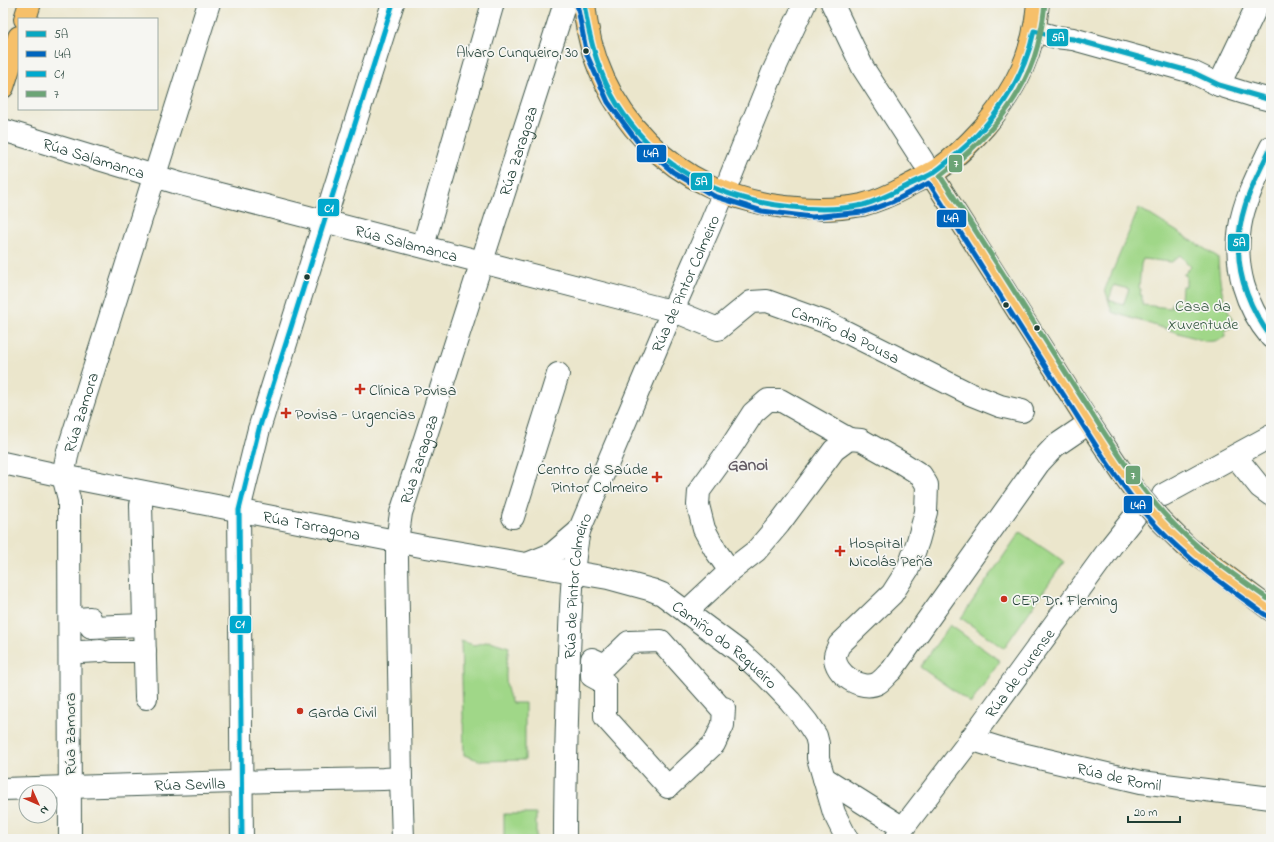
<svg xmlns="http://www.w3.org/2000/svg" width="1274" height="842" font-family="'Indie Flower',sans-serif">
<style>
.green{fill:#a0d788;stroke:#608a5e;fill-rule:evenodd}
.lines{fill:none;stroke-linecap:round;stroke-linejoin:round}
.minor-casing{stroke:#3e564b;stroke-width:24}
.major-casing{stroke:#3e564b;stroke-width:24}
.minor{stroke:#fff;stroke-width:22}
.major{stroke:#f6c06b;stroke-width:22}
.major-bridge-casing{stroke:#3e564b;stroke-width:24;stroke-linecap:butt}
.major-bridge{stroke:#f6c06b;stroke-width:22}
.bus-1-casing{stroke:#f6f6f2;stroke-width:8}
.bus-2-casing{stroke:#f6f6f2;stroke-width:8}
.bus-3-casing{stroke:#f6f6f2;stroke-width:8}
.bus-4-casing{stroke:#f6f6f2;stroke-width:8}
.bus-1{stroke:#08a7c1;stroke-width:5}
.bus-2{stroke:#0065bd;stroke-width:5}
.bus-3{stroke:#00a9ce;stroke-width:5}
.bus-4{stroke:#6ca476;stroke-width:5}
.bus-dot{fill:#1f3d34;stroke:#f6f6f2;stroke-width:1.5}
.poi-dot{fill:#c8321e;stroke:#f6f6f2;stroke-width:1.5}
.labels{text-anchor:middle;stroke-width:3.5;stroke-linejoin:round;paint-order:stroke}
.bus-label{font-size:15px;fill:#1f3d34;stroke:#f6f6f2;text-anchor:end}
.street-label{font-size:16px;fill:#1f3d34;stroke:#f6f6f2}
.park-label{font-size:16px;fill:#395c45;stroke:#f6f6f2}
.poi-label{font-size:16px;fill:#1f3d34;stroke:#f6f6f2;text-anchor:start}
.neighbourhood-label{font-size:17px;font-weight:bold;fill:#635c64;stroke:#f6f6f2}
.line-badge{stroke:#f6f6f2;stroke-width:1.5}
.badge-label{font-size:11px;text-anchor:middle;font-weight:bold;fill:#fff}
</style>
<rect width="100%" height="100%" fill="#f6f6f2"/>
<filter id="ink" filterUnits="userSpaceOnUse"><feTurbulence type="fractalNoise" baseFrequency=".025" numOctaves="2"/><feDisplacementMap in="SourceGraphic" scale="8" xChannelSelector="R" yChannelSelector="G"/><feConvolveMatrix kernelMatrix="1 2 1 2 8 2 1 2 1" color-interpolation-filters="sRGB"/></filter>
<filter id="wash" filterUnits="userSpaceOnUse"><feTurbulence type="fractalNoise" baseFrequency=".012" numOctaves="4" result="noise"/><feDisplacementMap in="SourceGraphic" scale="16" xChannelSelector="R" yChannelSelector="G"/><feGaussianBlur stdDeviation="0.9" result="paint"/><feColorMatrix in="noise" values="0 0 0 0 0 0 0 0 0 0 0 0 0 0 0 0 0 1.4 0 .05"/><feComposite in="paint" operator="in"/></filter>
<g filter="url(#wash)">
<rect width="100%" height="100%" fill="#ebe6cc"/>
<g class="green">
<path d="M1139,208L1218,257C1219,282 1223,304 1235,325L1225,331V337C1218,341 1212,342 1204,341L1112,312L1105,289ZM1180,255L1191,267L1183,275H1186V286H1182L1181,303H1171V308L1142,305V295H1140L1141,289H1139L1141,264L1143,259L1172,262ZM1114,285L1129,289L1123,305L1109,300Z"/>
<polygon points="1020,532 1064,562 1004,648 961,618"/>
<polygon points="950,625 1000,661 971,703 920,667"/>
<path d="M461,641L474,645L490,641L509,647C506,668 503,683 512,703H525V760L481,761L464,755Z"/>
<rect x="504" y="814" width="32" height="25"/>
</g>
</g>
<g filter="url(#ink)">
<g class="lines">
<g class="minor-casing">
<g id="minor">
<polyline points="832,3 863,68 923,161"/>
<polyline points="1034,31 1056,37 1073,39 1192,72 1219,85 1251,95 1271,100"/>
<polyline points="1219,85 1256,8"/>
<path id="s1" d="M3,130L181,184L659,308L672,310L718,329L751,302L767,301L828,323L970,394L1000,406L1022,411"/>
<path d="M1271,147C1259,172 1244,200 1240,227C1234,267 1245,306 1271,337"/>
<polyline points="730,178 773,72 805,3"/>
<polyline points="425,239 493,3"/>
<polyline points="1235,456 1260,487 1271,495"/>
<path id="s2" d="M3,463L63,476L426,547L608,578L652,590L662,594L740,652L766,676L790,701L807,722L816,736L818,744V758L834,813L847,839"/>
<polyline points="1163,495 1271,436"/>
<polyline points="141,505 146,698"/>
<polyline points="513,517 558,374"/>
<polyline points="527,564 552,554 579,531"/>
<polyline points="730,571 716,551 704,529 698,505 699,491 731,447 753,413 768,400 780,400 849,439"/>
<path d="M686,612L730,571L756,551L779,524L834,450L849,439L861,440L902,463L921,475L927,485L926,512L918,541L908,569L892,594L839,645C838,648 835,653 835,656C834,674 862,692 878,683C883,680 887,674 892,670L1039,463L1055,446L1089,423"/>
<polyline points="79,619 90,618 91,627 144,625"/>
<polygon points="661,641 721,708 724,708 723,725 714,744 668,787 605,717 605,683 592,676 592,659 605,665 629,642"/>
<polyline points="112,651 145,651"/>
<polyline points="80,652 101,651"/>
<path id="s3" d="M970,739L1009,751L1141,782L1271,798"/>
<polyline points="824,778 903,828 896,839"/>
<path id="s4" d="M3,789L273,781L383,779L401,778"/>
<path id="s5" d="M903,828L965,747L1112,545L1135,516"/>
<path id="s6" d="M70,839L69,499L63,476L68,451L209,3"/>
<polyline points="242,839 239,510 259,429 393,3"/>
<path id="s7" d="M403,839L401,778L397,560V541L401,513L565,3"/>
<path id="s8" d="M565,839C565,777 567,715 569,653C571,613 571,571 579,531L665,328L709,228L724,192"/>
</g>
</g>
<g class="major-casing">
<g id="major">
<path d="M584,3C593,113 676,195 785,207C811,210 837,210 862,205C878,201 893,194 906,187C914,182 923,179 930,174C951,163 970,143 986,125C1017,87 1034,53 1038,3"/>
<polyline points="25,19 30,3"/>
<polyline points="3,87 19,37"/>
<polyline points="931,174 1089,423 1123,474 1139,496"/>
<polyline points="1160,520 1187,547 1271,610"/>
</g>
</g>
<use href="#minor" class="minor"/>
<use href="#major" class="major"/>
<g class="major-bridge-casing">
<polyline id="major-bridge" points="1139,496 1160,520"/>
</g>
<use href="#major-bridge" class="major-bridge"/>
<g class="bus-1-casing">
<g id="bus-1">
<path d="M584,3C589,39 598,73 617,104C657,167 718,200 792,207C815,210 839,210 863,205C878,201 893,193 907,186C916,181 925,178 933,173C946,164 957,154 968,144C1000,113 1025,75 1034,31L1056,37L1073,39L1192,72L1219,85L1271,100"/>
<path d="M1271,147C1262,166 1251,186 1245,206C1230,254 1242,298 1271,337"/>
</g>
</g>
<g class="bus-2-casing">
<path id="bus-2" d="M577,4L587,55L608,102L637,141L673,172L714,196L762,211L812,217L863,212L873,209L892,202L929,183C975,255 1020,328 1067,400C1095,444 1121,488 1156,526C1189,561 1228,588 1267,616"/>
</g>
<g class="bus-3-casing">
<polyline id="bus-3" points="242,839 239,510 259,429 393,3"/>
</g>
<g class="bus-4-casing">
<path id="bus-4" d="M1045,4C1043,22 1040,40 1034,58C1017,107 981,144 940,176C987,247 1032,320 1078,392C1106,435 1131,478 1166,516C1196,549 1234,575 1271,601"/>
</g>
<use href="#bus-1" class="bus-1"/>
<use href="#bus-2" class="bus-2"/>
<use href="#bus-3" class="bus-3"/>
<use href="#bus-4" class="bus-4"/>
</g>
</g>
<g class="bus-dot">
<circle cx="586" cy="51" r="3.5"/>
<circle cx="307" cy="277" r="3.5"/>
<circle cx="1006" cy="305" r="3.5"/>
<circle cx="1037" cy="328" r="3.5"/>
</g>
<g class="poi-dot">
<path d="M358 383h4v4h4v4h-4v4h-4v-4h-4v-4h4z"/>
<path d="M284 407h4v4h4v4h-4v4h-4v-4h-4v-4h4z"/>
<path d="M655 471h4v4h4v4h-4v4h-4v-4h-4v-4h4z"/>
<path d="M838 545h4v4h4v4h-4v4h-4v-4h-4v-4h4z"/>
<circle cx="1004" cy="599" r="4"/>
<circle cx="300" cy="711" r="4"/>
</g>
<g class="labels">
<g class="bus-label">
<text x="578" y="57">Alvaro Cunqueiro, 30</text>
</g>
<g class="street-label">
<text dy="6" stroke="none"><textPath href="#s7" startOffset="707">Rúa Zaragoza</textPath></text>
<text dy="6" stroke="none"><textPath href="#s1" startOffset="95">Rúa Salamanca</textPath></text>
<text dy="6" stroke="none"><textPath href="#s1" startOffset="419">Rúa Salamanca</textPath></text>
<text dy="6" stroke="none"><textPath href="#s8" startOffset="578">Rúa de Pintor Colmeiro</textPath></text>
<text dy="6" stroke="none"><textPath href="#s1" startOffset="887">Camiño da Pousa</textPath></text>
<text dy="6" stroke="none"><textPath href="#s6" startOffset="430">Rúa Zamora</textPath></text>
<text dy="6" stroke="none"><textPath href="#s7" startOffset="383">Rúa Zaragoza</textPath></text>
<text dy="6" stroke="none"><textPath href="#s2" startOffset="315">Rúa Tarragona</textPath></text>
<text dy="6" stroke="none"><textPath href="#s8" startOffset="254">Rúa de Pintor Colmeiro</textPath></text>
<text dy="6" stroke="none"><textPath href="#s2" startOffset="753">Camiño do Regueiro</textPath></text>
<text dy="6" stroke="none"><textPath href="#s5" startOffset="194">Rúa de Ourense</textPath></text>
<text transform="translate(69 734) rotate(-90)" y="6">Rúa Zamora</text>
<text dy="6" stroke="none"><textPath href="#s3" startOffset="154">Rúa de Romil</textPath></text>
<text dy="6" stroke="none"><textPath href="#s4" startOffset="187">Rúa Sevilla</textPath></text>
</g>
<g class="park-label">
<text x="1203" y="311">Casa da<tspan x="1203" dy="18">Xuventude</tspan></text>
</g>
<g class="poi-label">
<text x="369" y="395">Clínica Povisa</text>
<text x="295" y="419">Povisa - Urgencias</text>
<text x="648" y="474" text-anchor="end">Centro de Saúde<tspan x="648" dy="18">Pintor Colmeiro</tspan></text>
<text x="849" y="548">Hospital<tspan x="849" dy="18">Nicolás Peña</tspan></text>
<text x="1012" y="605">CEP Dr. Fleming</text>
<text x="308" y="717">Garda Civil</text>
</g>
<g class="neighbourhood-label">
<text x="748" y="470">Ganoi</text>
</g>
</g>
<g class="line-badge">
<rect x="1046" y="28" width="23" height="19" rx="4" fill="#08a7c1"/>
<rect x="636" y="144" width="31" height="19" rx="4" fill="#0065bd"/>
<rect x="948" y="154" width="15" height="19" rx="4" fill="#6ca476"/>
<rect x="690" y="172" width="23" height="19" rx="4" fill="#08a7c1"/>
<rect x="317" y="198" width="23" height="19" rx="4" fill="#00a9ce"/>
<rect x="936" y="209" width="31" height="19" rx="4" fill="#0065bd"/>
<rect x="1227" y="233" width="23" height="19" rx="4" fill="#08a7c1"/>
<rect x="1125" y="465" width="16" height="20" rx="4" fill="#6ca476"/>
<rect x="1123" y="495" width="30" height="19" rx="4" fill="#0065bd"/>
<rect x="229" y="615" width="23" height="19" rx="4" fill="#00a9ce"/>
</g>
<g class="badge-label">
<text x="1058" y="41">5A</text>
<text x="651" y="157">L4A</text>
<text x="956" y="167">7</text>
<text x="701" y="185">5A</text>
<text x="329" y="212">C1</text>
<text x="951" y="222">L4A</text>
<text x="1239" y="246">5A</text>
<text x="1133" y="479">7</text>
<text x="1138" y="509">L4A</text>
<text x="240" y="628">C1</text>
</g>
<rect width="1274" height="842" fill="none" stroke="#f6f6f2" stroke-width="16"/>
<rect x="18" y="18" width="140" height="92" fill="#f6f6f2" stroke="#a0aca6"/>
<rect x="26" y="31" width="20" height="6" fill="#08a7c1" stroke="#a0aca6"/>
<text x="54" y="38" font-size="12" fill="#1f3d34">5A</text>
<rect x="26" y="51" width="20" height="6" fill="#0065bd" stroke="#a0aca6"/>
<text x="54" y="58" font-size="12" fill="#1f3d34">L4A</text>
<rect x="26" y="71" width="20" height="6" fill="#00a9ce" stroke="#a0aca6"/>
<text x="54" y="78" font-size="12" fill="#1f3d34">C1</text>
<rect x="26" y="91" width="20" height="6" fill="#6ca476" stroke="#a0aca6"/>
<text x="54" y="98" font-size="12" fill="#1f3d34">7</text>
<g transform="translate(38 804) rotate(135)"><circle r="19" fill="#f6f6f2" stroke="#a0aca6"/>
<path d="M0-3L7 15L0 10L-7 15Z" fill="#c8321e"/>
<text y="-6" font-size="11" font-weight="bold" text-anchor="middle" fill="#1f3d34">N</text>
</g>
<path d="M1128 816v6h52v-6" fill="none" stroke="#1f3d34" stroke-width="2"/>
<text x="1134" y="816" font-size="12" fill="#1f3d34" stroke="#f6f6f2" stroke-width="3" paint-order="stroke">20 m</text>
</svg>
